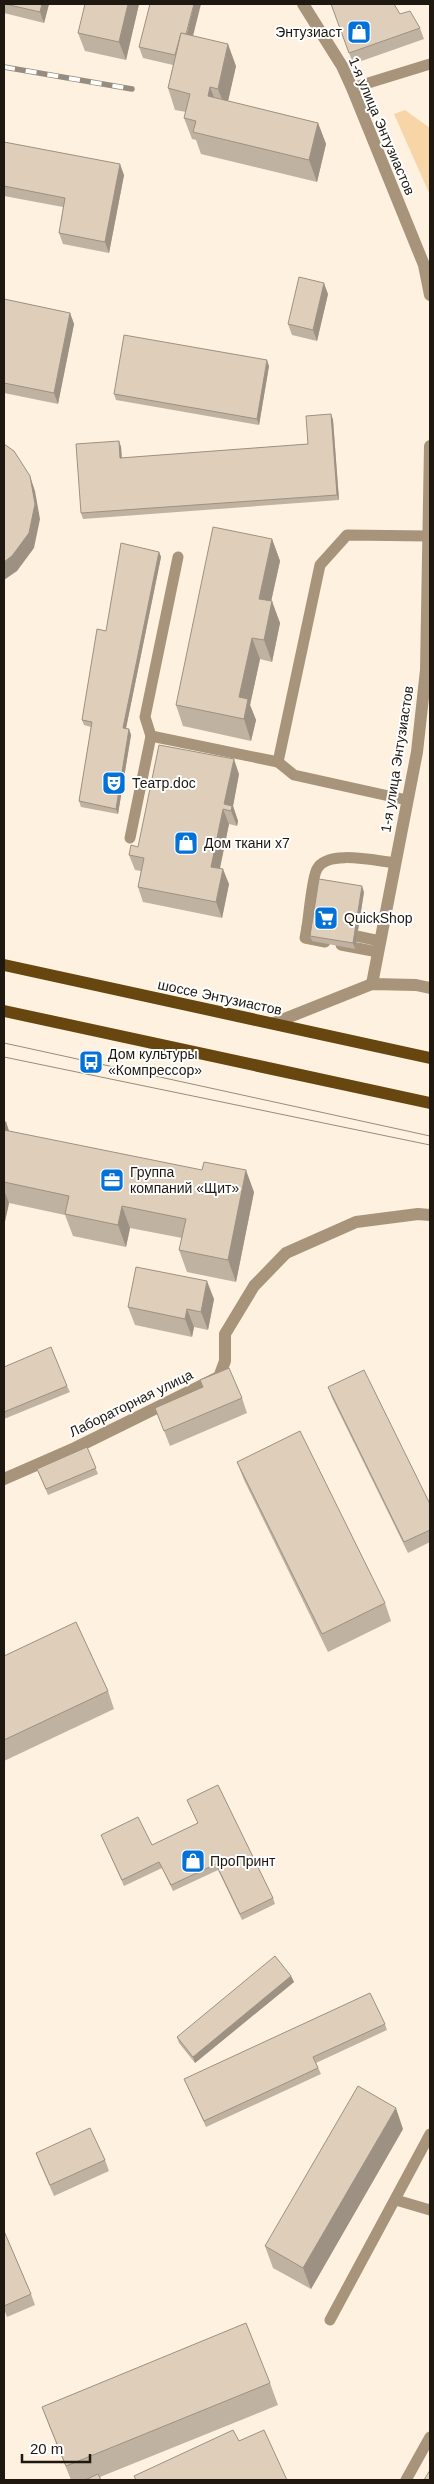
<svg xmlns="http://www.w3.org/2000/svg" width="434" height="2484" font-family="Helvetica,sans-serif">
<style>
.green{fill:#f7d5a7}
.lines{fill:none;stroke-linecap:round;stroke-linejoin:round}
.lane{stroke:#a7947a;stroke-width:11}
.street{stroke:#a7947a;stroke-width:12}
.primary{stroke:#67460f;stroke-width:12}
.tram{stroke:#968c7f;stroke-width:1}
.rail-casing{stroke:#968c7f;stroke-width:5.5}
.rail{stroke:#fff;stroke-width:4;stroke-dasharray:11;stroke-linecap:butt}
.wall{fill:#c0b2a0}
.shaded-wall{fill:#9c9182}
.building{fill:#dfcfba;stroke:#9c9182}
.labels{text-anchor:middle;stroke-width:4;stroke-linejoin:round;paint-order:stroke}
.poi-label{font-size:14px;fill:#1e1810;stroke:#fff;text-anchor:start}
.street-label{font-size:14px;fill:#1e1810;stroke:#fff}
</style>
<rect width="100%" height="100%" fill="#fef1df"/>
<polygon class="green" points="405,110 430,128 430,195 394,114"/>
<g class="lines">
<g class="lane">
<polyline points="352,88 430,64"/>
<polyline points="178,557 145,717 151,736 278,762"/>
<polyline points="407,800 294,775 278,762 320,565 347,535 428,536"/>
<polyline points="130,838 151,736"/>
<path d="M307,927C309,915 312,877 317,869C327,849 376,861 395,863"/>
<polyline points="324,930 307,927 305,938 325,942"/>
<polyline points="342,933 380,941"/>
<polyline points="341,945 378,952"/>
<polyline points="396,2200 430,2210"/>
<polyline points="330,2320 430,2134"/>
<polyline points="406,2480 430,2437"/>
</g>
<g class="street">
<polyline points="303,4 342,66 352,88 424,265 430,295"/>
<polyline points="372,984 417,752 426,670 430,446"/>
<polyline points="274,1023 372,984 416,985 430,988"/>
<polyline points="4,1479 75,1448 219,1377 225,1361 225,1334 254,1286 286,1253 356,1222 418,1214 430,1215"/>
</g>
<g class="primary">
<polyline points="4,965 430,1058"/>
<polyline points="4,1011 430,1103"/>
</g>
<g class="tram">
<polyline points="4,1043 430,1136"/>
<polyline points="4,1057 430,1145"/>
</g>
<g class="rail-casing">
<polyline id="rail" points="4,67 132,89"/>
</g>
<use href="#rail" class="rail"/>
</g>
<g class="wall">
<polygon points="4,4 49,4 44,23 4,13"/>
<polygon points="139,4 126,60 85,51 78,33"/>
<polygon points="332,4 400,14 420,28 424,39 353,64"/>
<polygon points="193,36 236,66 228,101 318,123 326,144 317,182 201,154 196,140 192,139 184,118 186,112 175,110 168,88 173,65 143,58 139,47"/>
<polygon points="4,142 124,175 109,253 63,244 59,233 63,207 4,196"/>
<polygon points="328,294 317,341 292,335 288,324"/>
<polygon points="4,299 70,313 74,324 58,404 4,393"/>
<polygon points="269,366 259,425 116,400 114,394"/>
<polygon points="331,414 333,420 339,500 83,519 81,513 119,441 121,447 122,458 308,444"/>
<polygon points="272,539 280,561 271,601 280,623 272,662 260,659 250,705 256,720 251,741 183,726 176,705"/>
<polygon points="159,552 161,557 126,728 129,729 131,735 118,814 81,807 79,801 91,727 84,725 82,720 106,631"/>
<polygon points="239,774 233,806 238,821 237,826 229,824 220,868 229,884 222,918 143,902 138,887 141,871 135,870 129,855 138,847"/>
<polygon points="364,892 355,949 312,941 310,936"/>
<polygon points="4,1122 6,1122 9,1131 254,1192 236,1282 187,1272 179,1250 182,1238 130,1228 126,1247 73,1236 65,1215 9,1203 4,1226"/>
<polygon points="214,1299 208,1330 194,1327 192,1337 135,1325 128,1307"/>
<polygon points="4,1367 67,1386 70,1392 4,1419"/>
<polygon points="328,1387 430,1504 430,1542 408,1553 332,1398"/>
<polygon points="203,1388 242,1398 247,1413 170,1446 155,1408"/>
<polygon points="87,1447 98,1474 48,1495 37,1469"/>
<polygon points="237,1462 385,1603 391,1621 328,1652 244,1480"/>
<polygon points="4,1656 108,1691 114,1709 4,1761"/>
<polygon points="187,1800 273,1898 275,1904 242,1920 218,1870 173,1891 162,1868 124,1886 101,1835 152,1845 198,1823"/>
<polygon points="291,1976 294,1982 195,2063 179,2043 177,2037"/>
<polygon points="385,2024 387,2030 316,2063 321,2074 206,2127 184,2079"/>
<polygon points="403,2129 311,2289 273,2268 265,2246"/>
<polygon points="36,2153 105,2160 109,2171 54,2196 40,2164"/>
<polygon points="4,2231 31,2294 35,2305 7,2317 4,2309"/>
<polygon points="270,2383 278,2405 100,2477 101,2480 71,2480 50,2428 42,2407"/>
</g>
<g class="shaded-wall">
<polygon points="42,4 49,4 44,23 40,12"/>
<polygon points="128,4 139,4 126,60 119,42"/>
<polygon points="194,4 201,4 185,68 181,57"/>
<polygon points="228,44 236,66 226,110 218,89"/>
<polygon points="210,87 218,108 208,96"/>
<polygon points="318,123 326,144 317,182 309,160"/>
<polygon points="120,164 124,175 109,253 105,242"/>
<polygon points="324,283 328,294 317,341 313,330"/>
<polygon points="70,313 74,324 58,404 54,393"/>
<polygon points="267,360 269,366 259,425 257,419"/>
<polygon points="331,414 333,420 339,500 337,495"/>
<polygon points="119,441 121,447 122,464 120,458"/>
<polygon points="30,476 35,491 40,519 34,548 17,571 4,580 4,562"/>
<polygon points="272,539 280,561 267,620 259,599"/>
<polygon points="159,552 161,557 125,733 123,728"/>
<polygon points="272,601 280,623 272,662 264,640"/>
<polygon points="252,638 260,659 250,705 256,720 251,741 244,719 239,697"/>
<polygon points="129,729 131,735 118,814 116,809"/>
<polygon points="234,759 239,774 233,806 238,821 237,826 231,811 224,804"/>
<polygon points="223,809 229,824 217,882 211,867"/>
<polygon points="223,869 229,884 222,918 216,902"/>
<polygon points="362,886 364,892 355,949 353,943"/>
<polygon points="6,1122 13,1144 4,1130"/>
<polygon points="246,1170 254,1192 236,1282 228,1260"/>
<polygon points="4,1190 9,1203 4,1226"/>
<polygon points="122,1206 130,1228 126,1247 118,1225"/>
<polygon points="207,1281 214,1299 208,1330 201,1312"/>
<polygon points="187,1309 194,1327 192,1337 185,1319"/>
<polygon points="291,1976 294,1982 195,2063 193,2057"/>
<polygon points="396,2108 403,2129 311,2289 303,2268"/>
</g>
<g class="building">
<polygon points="5,4 42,4 40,12"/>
<polygon points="85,4 128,4 119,42 78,33"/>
<polygon points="150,4 194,4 186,34 181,33 175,55 139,47"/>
<polygon points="331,4 394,4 400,14 410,11 420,28 349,53"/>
<polygon points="181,33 228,44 218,89 210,87 208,96 318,123 309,160 193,132 196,121 184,118 190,94 168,88"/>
<polygon points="4,142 120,164 105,242 59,233 65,198 4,186"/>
<polygon points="299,277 324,283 313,330 288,324"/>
<polygon points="4,299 70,313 54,393 4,383"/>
<polygon points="124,335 267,360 257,419 114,394"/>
<polygon points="331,414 337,495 81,513 76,444 119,441 120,458 308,444 306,416"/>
<polygon points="4,444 14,451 30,476 35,504 29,533 12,556 4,562"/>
<polygon points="213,527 272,539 259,599 272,601 264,640 252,638 239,697 248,699 244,719 176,705"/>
<polygon points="121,543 159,552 123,728 129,729 116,809 79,801 92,722 82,720 97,629 106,631"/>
<polygon points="159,745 234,759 224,804 232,806 231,811 223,809 211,867 223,869 216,902 138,887 144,858 129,855 131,845 138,847"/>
<polygon points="319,879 362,886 353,943 310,936"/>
<polygon points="4,1122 6,1122 4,1130 202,1170 204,1162 246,1170 228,1260 179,1250 186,1219 122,1206 118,1225 65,1214 69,1196 4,1182"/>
<polygon points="136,1267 207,1281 201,1312 187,1309 185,1319 128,1307"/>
<polygon points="51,1347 67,1386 4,1412 4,1367"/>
<polygon points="229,1368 242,1398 164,1431 155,1408 203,1387 200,1380"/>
<polygon points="364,1370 430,1504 430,1530 404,1542 328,1387"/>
<polygon points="300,1431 385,1603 322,1634 237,1462"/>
<polygon points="87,1447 96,1468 46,1489 37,1469"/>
<polygon points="76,1622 108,1691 4,1740 4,1656"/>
<polygon points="218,1785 273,1898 240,1914 216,1864 171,1885 159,1862 122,1880 101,1835 138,1817 152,1845 198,1823 187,1800"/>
<polygon points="275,1956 291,1976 193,2057 177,2037"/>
<polygon points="370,1993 385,2024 313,2057 318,2068 204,2121 184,2079"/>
<polygon points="358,2086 396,2108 303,2268 265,2246"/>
<polygon points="90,2128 105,2160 50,2185 36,2153"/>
<polygon points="4,2231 31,2294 4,2306"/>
<polygon points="246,2323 270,2383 66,2466 42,2407"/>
<polygon points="233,2430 239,2441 264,2430 287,2480 136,2480 134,2476"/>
<polygon points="430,2470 430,2480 424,2480"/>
<polygon points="98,2474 101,2480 85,2480"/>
</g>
<defs>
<g id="shop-square" transform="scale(1.25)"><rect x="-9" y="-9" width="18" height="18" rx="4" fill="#0471d9" stroke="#fff"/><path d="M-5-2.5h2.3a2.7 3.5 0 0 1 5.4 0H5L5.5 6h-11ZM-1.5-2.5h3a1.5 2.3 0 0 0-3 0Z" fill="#fff"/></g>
<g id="theatre-square" transform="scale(1.25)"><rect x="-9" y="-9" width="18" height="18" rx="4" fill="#0471d9" stroke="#fff"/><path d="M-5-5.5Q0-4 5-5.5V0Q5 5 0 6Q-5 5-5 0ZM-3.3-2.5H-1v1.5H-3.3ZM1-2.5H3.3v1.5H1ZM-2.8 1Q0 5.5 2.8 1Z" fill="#fff"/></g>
<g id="supermarket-square" transform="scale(1.25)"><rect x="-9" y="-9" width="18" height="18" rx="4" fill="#0471d9" stroke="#fff"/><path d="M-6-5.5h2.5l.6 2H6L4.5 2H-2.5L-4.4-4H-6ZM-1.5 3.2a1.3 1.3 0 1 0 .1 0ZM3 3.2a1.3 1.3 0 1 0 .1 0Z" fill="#fff"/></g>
<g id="bus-square" transform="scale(1.25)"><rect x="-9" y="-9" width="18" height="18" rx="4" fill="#0471d9" stroke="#fff"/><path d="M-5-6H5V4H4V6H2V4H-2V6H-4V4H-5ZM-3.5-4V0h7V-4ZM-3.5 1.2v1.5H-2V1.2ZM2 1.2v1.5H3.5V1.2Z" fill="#fff"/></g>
<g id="office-square" transform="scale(1.25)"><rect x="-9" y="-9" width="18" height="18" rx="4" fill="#0471d9" stroke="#fff"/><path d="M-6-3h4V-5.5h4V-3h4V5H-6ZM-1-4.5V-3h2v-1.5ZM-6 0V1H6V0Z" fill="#fff"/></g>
</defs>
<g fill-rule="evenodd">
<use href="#shop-square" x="359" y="32"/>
<use href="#theatre-square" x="114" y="783"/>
<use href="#shop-square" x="186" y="843"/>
<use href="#supermarket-square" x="326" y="918"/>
<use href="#bus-square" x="91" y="1062"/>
<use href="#office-square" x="112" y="1180"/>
<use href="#shop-square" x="193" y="1861"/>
</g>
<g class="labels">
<g class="poi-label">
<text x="342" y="37" text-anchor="end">Энтузиаст</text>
<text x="132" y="788">Театр.doc</text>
<text x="204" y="848">Дом ткани x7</text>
<text x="344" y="923">QuickShop</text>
<text x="108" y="1059">Дом культуры<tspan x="108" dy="16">«Компрессор»</tspan></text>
<text x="130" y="1177">Группа<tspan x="130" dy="16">компаний «Щит»</tspan></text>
<text x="210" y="1866">ПроПринт</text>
</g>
<g class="street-label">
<text transform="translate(382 126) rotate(67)" y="5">1-я улица Энтузиастов</text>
<text transform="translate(397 759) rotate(-81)" y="5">1-я улица Энтузиастов</text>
<text transform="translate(220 997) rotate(12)" y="5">шоссе Энтузиастов</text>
<text transform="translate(131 1403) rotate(-26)" y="5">Лабораторная улица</text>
</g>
</g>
<rect width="434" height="2484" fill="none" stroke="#1e1810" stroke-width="10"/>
<path d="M22 2454v8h68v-8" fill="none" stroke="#1e1810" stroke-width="2.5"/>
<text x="30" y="2454" font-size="15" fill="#1e1810" stroke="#ffffff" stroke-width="4" paint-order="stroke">20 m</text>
</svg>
